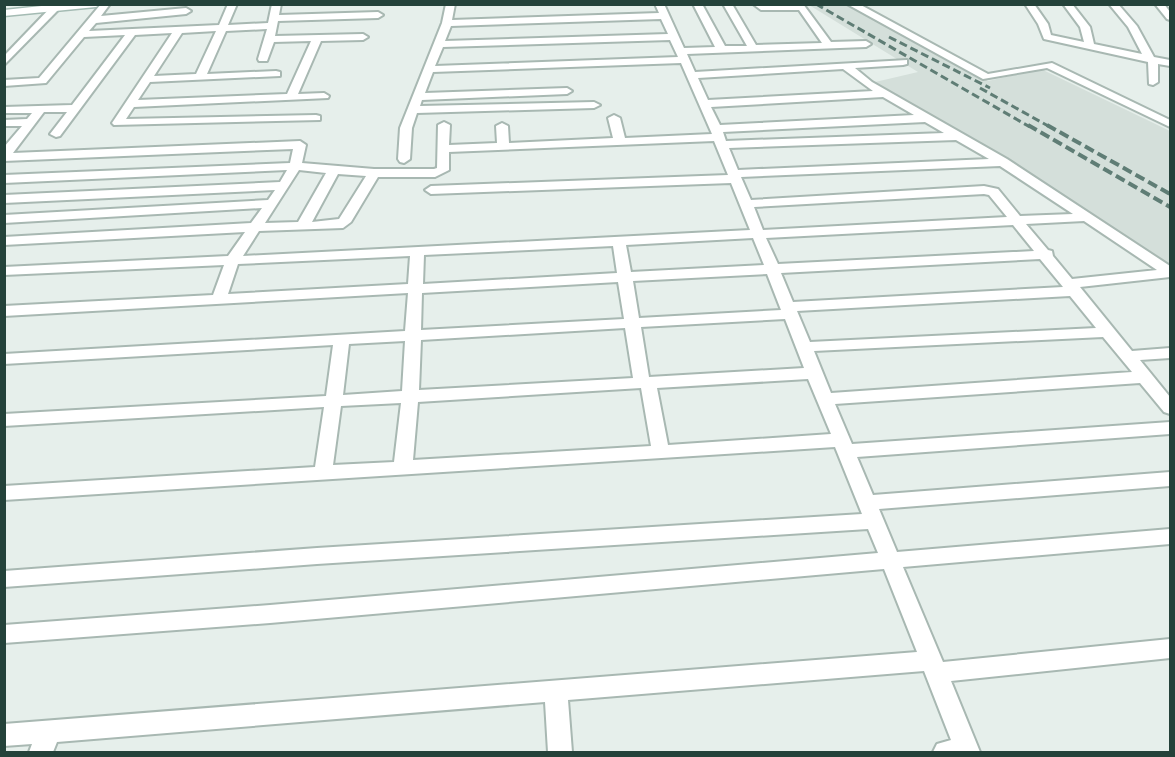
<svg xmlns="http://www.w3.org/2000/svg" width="1175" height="757" font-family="'Work Sans',sans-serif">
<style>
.built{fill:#d4dfda}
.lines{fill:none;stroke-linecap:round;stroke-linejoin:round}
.street-casing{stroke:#a8b8b2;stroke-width:4}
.secondary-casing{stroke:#a4bbb3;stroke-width:3}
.street{fill:#fff;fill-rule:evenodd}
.secondary{fill:#fff;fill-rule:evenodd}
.rail-far1{stroke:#5f7d75;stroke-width:3;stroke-dasharray:8 4;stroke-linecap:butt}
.rail{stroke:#5f7d75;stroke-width:4;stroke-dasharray:10 4.5;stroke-linecap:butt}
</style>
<rect width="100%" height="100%" fill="#e6efeb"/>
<polygon class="built" points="809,5 846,5 988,81 1041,69 1170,131 1170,268 871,83 918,72"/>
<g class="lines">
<g class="street-casing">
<g id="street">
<path d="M101,4H110L101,16L186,8L191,11L186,14L96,23L89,31L219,25L228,4H237L228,25L268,23L272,4H281L279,15L378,12L383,15L378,18L278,21L275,36L363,34L368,37L363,40L321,41L298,94L324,93L329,96L328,98L134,107L126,119L316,115L320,116V120L114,125L112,123L172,33L135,35L60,136L56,137L50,134L67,112H44L13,153L300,141L306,145L302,163L374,169H434L437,168L438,125L444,122L450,125L449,145L497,143L496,126L502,123L508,126L509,143L613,138L608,118L614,115L620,118L625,138L712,134L681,63L433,72L425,93L567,88L572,91L567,94L422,100L420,106L594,102L600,105L594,108L417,113L412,128L410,159L404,163L400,162L398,159L400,128L442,23L446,4H455L452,20L659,13L655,4H664L684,48L715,47L693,4H702L725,46H747L723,4H732L756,45L822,43L799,10H761L753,4H803L831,42L866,41L871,44L866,47L687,54L695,72L907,60V64L903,65L855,68L872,82L1007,159L1170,266V277L1080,287L1132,351L1170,348V358L1140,360L1170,397V414L1164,412L1140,383L835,404L852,444L1170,422V434L857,457L873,495L1170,472V486L879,509L897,552L1170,529V544L903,567L943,662L1170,639V658L951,681L980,752H933L937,744L951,740L924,671L568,700L572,752H548L545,702L57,742L53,752H29L32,744L4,746V724L917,652L884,569L270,623L4,643V625L270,605L878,553L868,529L317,564L4,587V571L317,548L862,514L835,447L4,500V486L315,467L324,407L4,426V414L326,396L333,345L4,364V354L405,331L408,293L4,316V306L213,295L224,265L4,275V267L228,256L245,232L4,245V237L251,223L262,208L4,223V215L268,200L275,190L4,203V195L280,182L287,170L4,183V175L290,163L293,149L4,161V147L22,126H4V120L27,119L32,113H4V107L72,105L125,35L84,37L46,83L4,86V80L39,78ZM661,19L668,34L445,41L451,26ZM267,29L258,59L259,61H267L274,42L311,41L287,94L138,100L150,82L280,76V72L276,71L207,74L226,31ZM216,31L196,74L154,76L182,33ZM670,40L678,57L435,66L443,47ZM843,69L873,91L708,100L698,78ZM883,97L914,115L720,125L711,107ZM925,122L944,133L726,141L723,132ZM956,140L989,159L738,170L729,148ZM714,141L728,175L431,186L425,190L431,194L731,183L750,230L243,256L259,231L343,228L351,222L378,177H435L449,170V152ZM1000,166L1073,214L1020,216L998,189L984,186L751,200L741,177ZM299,170L326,173L298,222L265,223ZM338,174L366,176L339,219L312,222ZM984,194L989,195L1007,217L763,230L754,207ZM1084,221L1157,270L1072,279L1053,256L1052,251L1048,250L1026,224ZM1013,225L1034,251L778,264L766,238ZM753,238L764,265L631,272L626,245ZM613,246L617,273L423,284L424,255ZM410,256L408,284L228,294L238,264ZM1040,259L1063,287L793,302L781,273ZM767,274L781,310L639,318L633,281ZM618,282L624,319L421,330L422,293ZM1070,296L1096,328L810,342L797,311ZM785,319L804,368L649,377L641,327ZM625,328L633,378L419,390L421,340ZM1103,337L1132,372L831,393L814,351ZM405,341L402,391L343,395L349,344ZM808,379L831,434L668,445L657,388ZM641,388L651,446L413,460L418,402ZM401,403L394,462L333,465L341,406Z"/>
<polygon points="847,4 859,4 988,74 1052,63 1170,120 1170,127 1047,68 983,79"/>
<polygon points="1025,4 1034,4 1048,24 1051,35 1084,42 1080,27 1063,4 1072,4 1090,27 1094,44 1142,54 1128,27 1109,4 1118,4 1137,26 1154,57 1170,60 1170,66 1158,64 1158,82 1153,85 1149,84 1148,62 1044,39 1038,24"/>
<polygon points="1155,4 1164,4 1170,12 1170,20 1167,19"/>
<polygon points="52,6 60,8 4,65 4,56"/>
</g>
</g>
<g class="secondary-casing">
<polygon id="secondary" points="60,4 101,4 96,7 4,16 4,10"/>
</g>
<use href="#street" class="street"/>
<use href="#secondary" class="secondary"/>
<g class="rail-far1">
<polyline points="816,4 1030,127"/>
<polyline points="889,37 990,88"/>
<polyline points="980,88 1050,127"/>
</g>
<g class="rail">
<polyline points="1028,125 1170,207"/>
<polyline points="1047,125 1170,194"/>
</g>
</g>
<rect width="1175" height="757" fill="none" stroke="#24423a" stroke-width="12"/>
</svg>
